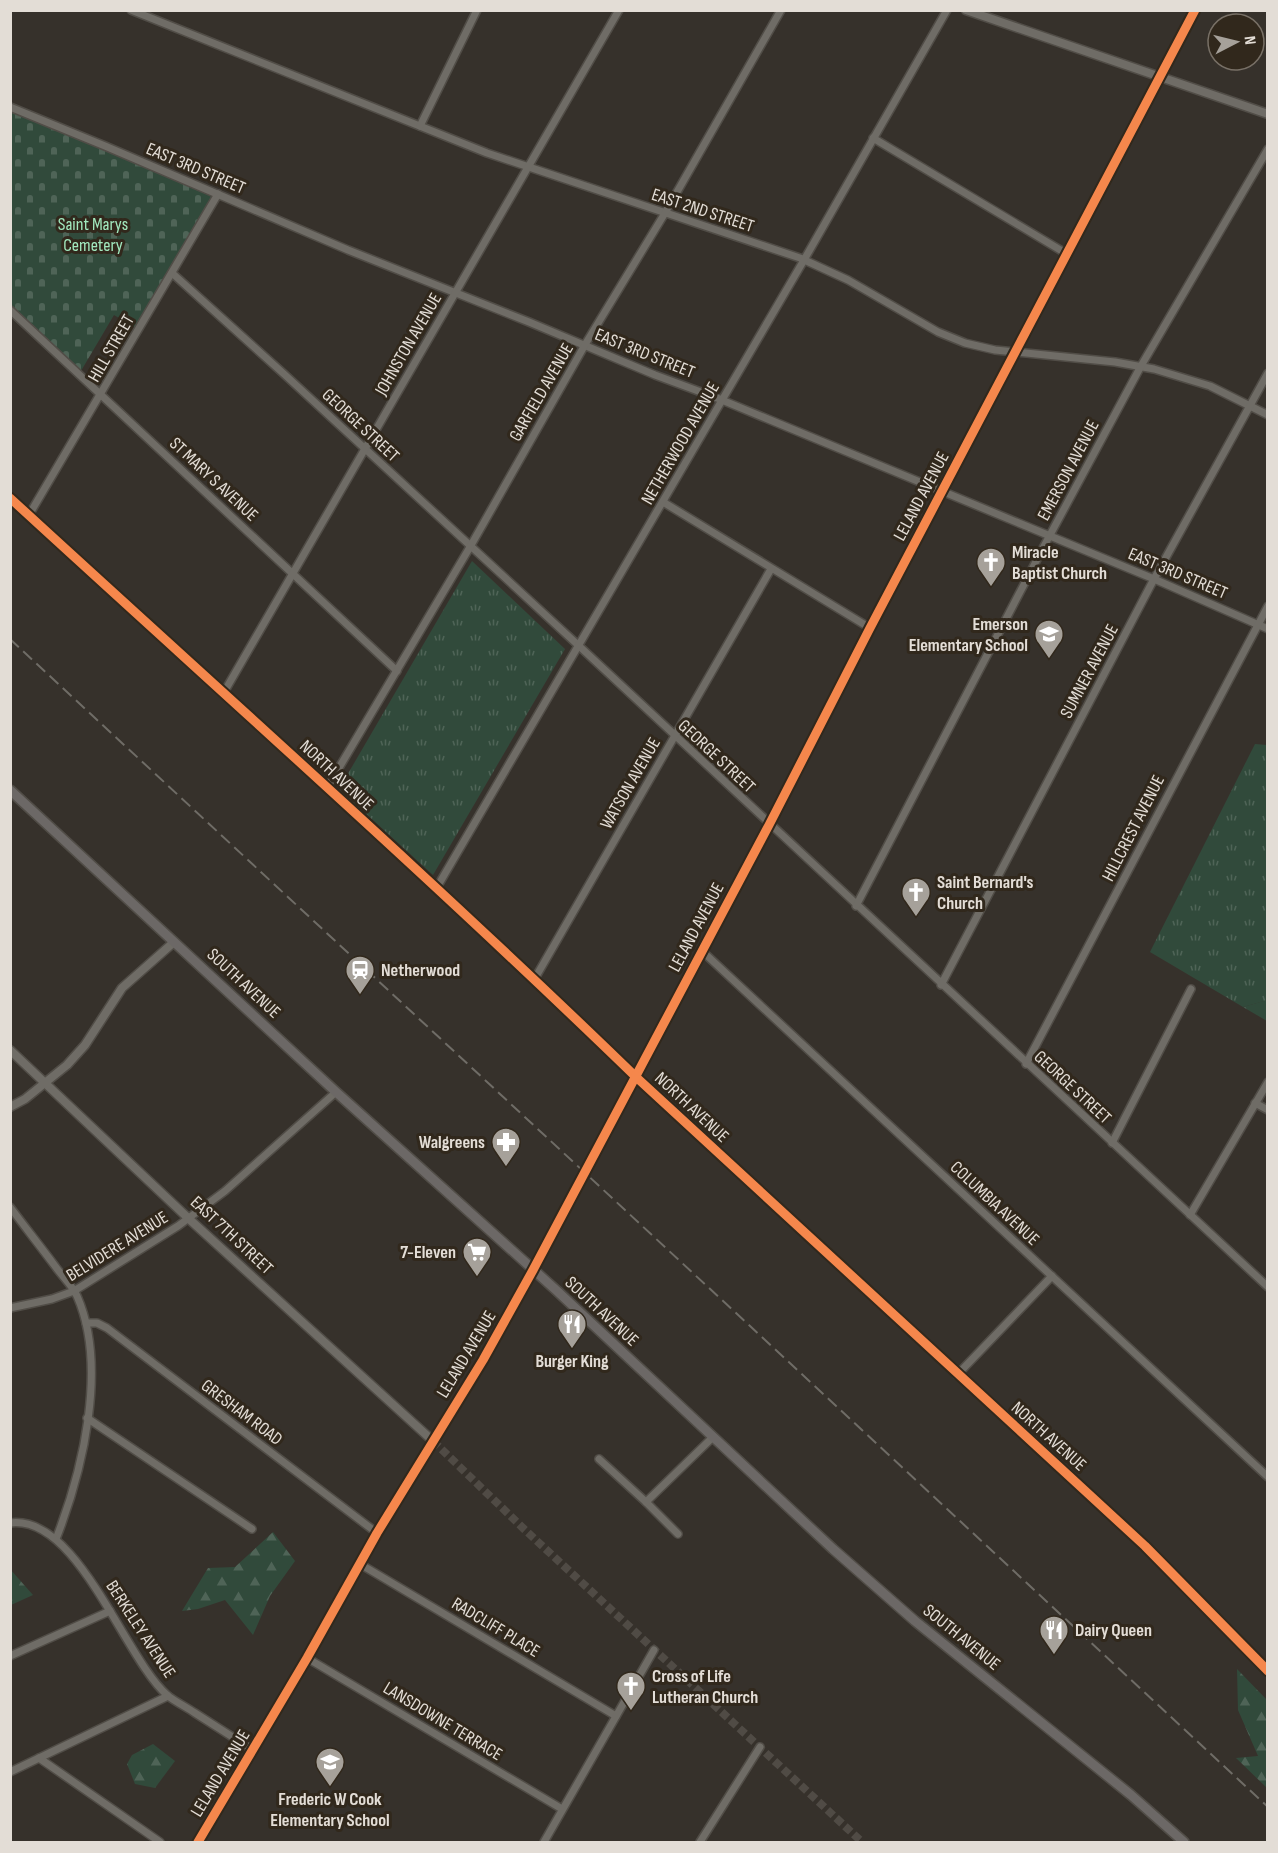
<svg xmlns="http://www.w3.org/2000/svg" width="1278" height="1853" font-family="'Sofia Sans Condensed',sans-serif">
<style>
.forest{fill:url(#forest-firs)}
.cemetery{fill:url(#cemetery-stones)}
.park{fill:url(#park-tufts)}
.lines{fill:none;stroke-linecap:round;stroke-linejoin:round}
.tertiary-tunnel{stroke:#504b45;stroke-width:8;stroke-dasharray:8 4;stroke-linecap:butt}
.minor-casing{stroke:#514d47;stroke-width:10}
.tertiary-casing{stroke:#514d47;stroke-width:11}
.secondary-casing{stroke:#514d47;stroke-width:12}
.minor{stroke:#6f6c66;stroke-width:7}
.tertiary{stroke:#6f6c66;stroke-width:8}
.secondary{stroke:#6c6866;stroke-width:9}
.rail{stroke:#6f6c66;stroke-width:2;stroke-dasharray:12 6;stroke-linecap:butt}
.cycleway-casing{stroke:#31281c;stroke-width:13}
.cycleway{stroke:#f5874c;stroke-width:9}
.labels{text-anchor:middle;stroke-width:6;stroke-linejoin:round;paint-order:stroke}
.street-label{font-size:18px;fill:#e3ddd6;stroke:#31281c}
.park-label{font-size:18px;fill:#a2e9bf;stroke:#31281c}
.poi-label{font-size:18px;font-weight:bold;fill:#e3ddd6;stroke:#31281c;text-anchor:start}
</style>
<defs>
<pattern id="forest-firs" width="22" height="20" patternUnits="userSpaceOnUse" patternTransform="scale(1.5)"><rect width="22" height="20" fill="#314a3b"/><path d="M5 1l3.5 6h-7zM16 11l3.5 6h-7z" fill="#4f6457"/></pattern>
<pattern id="cemetery-stones" width="16" height="16" patternUnits="userSpaceOnUse" patternTransform="scale(1.5)"><rect width="16" height="16" fill="#314a3b"/><path d="M2 7V4a2 2 0 0 1 4 0v3zM10 15v-3a2 2 0 0 1 4 0v3z" fill="#4f6457"/></pattern>
<pattern id="park-tufts" width="24" height="20" patternUnits="userSpaceOnUse" patternTransform="scale(1.5)"><rect width="24" height="20" fill="#314a3b"/><path d="M3 7l-1-3M5 7V3M7 7l1-3M15 17l-1-3M17 17v-4M19 17l1-3" fill="none" stroke="#4f6457"/></pattern>
</defs>
<rect width="100%" height="100%" fill="#36312b"/>
<g class="forest">
<polygon points="1267,1000 1267,1021 1243,1007"/>
<polygon points="273,1532 295,1561 270,1596 253,1635 225,1600 198,1609 182,1611 208,1568 235,1567"/>
<polygon points="10,1569 33,1595 11,1605 10,1605"/>
<polygon points="1237,1669 1267,1700 1267,1788 1236,1758 1258,1756 1238,1710"/>
<polygon points="153,1744 175,1761 155,1788 135,1784 127,1764 132,1755"/>
</g>
<polygon class="cemetery" points="10,111 215,195 136,328 114,315 78,376 11,315"/>
<g class="park">
<polygon points="472,561 565,649 433,875 339,789"/>
<polygon points="1255,744 1267,745 1268,1000 1243,1007 1150,952"/>
</g>
<g class="lines">
<polyline class="tertiary-tunnel" points="433,1441 524,1529 862,1842"/>
<g class="minor-casing">
<g id="minor">
<polyline points="131,10 487,153 800,258 848,280 938,332 965,343 995,350 1115,362 1154,369 1210,386 1268,415"/>
<polyline points="10,107 105,146 348,250 529,322 655,375 717,398 1154,579 1268,629"/>
<polyline points="420,126 477,10"/>
<polyline points="873,138 1067,254"/>
<polyline points="172,273 284,374 578,645 1268,1287"/>
<polyline points="10,310 397,671"/>
<polyline points="663,502 870,628"/>
<polyline points="29,515 218,194"/>
<polyline points="223,694 619,10"/>
<polyline points="327,788 470,547 586,343 665,213 781,10"/>
<polyline points="436,889 804,260 947,10"/>
<polyline points="856,906 1043,548 1141,366 1268,149"/>
<polyline points="702,951 1268,1477"/>
<polyline points="534,980 771,569"/>
<polyline points="941,985 1154,579 1268,373"/>
<polyline points="1026,1064 1268,606"/>
<polyline points="1255,1103 1268,1110"/>
<polyline points="1112,1143 1191,989"/>
<path d="M10,1207C25,1227 40,1246 55,1266C62,1276 72,1285 77,1296C108,1366 83,1470 56,1539"/>
<polyline points="1190,1215 1268,1082"/>
<polyline points="10,1308 52,1299 74,1291 178,1226 225,1191 336,1092"/>
<polyline points="86,1323 97,1323 107,1328 377,1533"/>
<polyline points="957,1375 1052,1276"/>
<polyline points="87,1418 252,1529"/>
<polyline points="599,1459 646,1502 678,1534"/>
<polyline points="646,1502 713,1437"/>
<path d="M10,1523C78,1514 124,1658 168,1696C176,1702 186,1707 195,1713C214,1725 234,1738 253,1750"/>
<polyline points="360,1564 616,1716"/>
<polyline points="10,1656 110,1611"/>
<polyline points="307,1658 562,1809"/>
<polyline points="39,1758 160,1842"/>
<polyline points="10,1772 168,1696"/>
<polyline points="198,1842 307,1658 377,1533 433,1441"/>
<polyline points="544,1842 654,1650"/>
<polyline points="700,1842 760,1747"/>
</g>
</g>
<g class="tertiary-casing">
<g id="tertiary">
<polyline points="966,10 1268,114"/>
<path d="M10,498C219,690 432,879 636,1077L1145,1546L1268,1671"/>
<polyline points="10,1050 188,1218 433,1441 483,1360 533,1270 769,825 870,628 1195,10"/>
<polyline points="10,1107 25,1099 67,1065 85,1045 122,988 174,942"/>
</g>
</g>
<g class="secondary-casing">
<polyline id="secondary" points="10,790 336,1092 556,1290 833,1549 915,1621 1131,1795 1184,1842"/>
</g>
<use href="#minor" class="minor"/>
<use href="#tertiary" class="tertiary"/>
<use href="#secondary" class="secondary"/>
<polyline class="rail" points="10,639 1268,1807"/>
<g class="cycleway-casing">
<g id="cycleway">
<path d="M10,498C219,690 432,879 636,1077L1145,1546L1268,1671"/>
<polyline points="198,1842 307,1658 377,1533 483,1360 533,1270 769,825 870,628 1195,10"/>
</g>
</g>
<use href="#cycleway" class="cycleway"/>
</g>
<defs>
<g id="church-pin" transform="scale(1.5)"><path d="M0 17L-7.5 6A9.5 9.5 0 1 1 7.5 6Z" fill="#a6a19a" stroke="#31281c"/><path d="M-1.2-6h2.4v3.5h3.3v2.4h-3.3V6h-2.4V-.1h-3.3v-2.4h3.3Z" fill="#fff"/></g>
<g id="school-pin" transform="scale(1.5)"><path d="M0 17L-7.5 6A9.5 9.5 0 1 1 7.5 6Z" fill="#a6a19a" stroke="#31281c"/><path d="M0-5L7-2L0 1L-7-2ZM-4 1L0 2.5L4 1V4Q0 6-4 4Z" fill="#fff"/></g>
<g id="station-pin" transform="scale(1.5)"><path d="M0 17L-7.5 6A9.5 9.5 0 1 1 7.5 6Z" fill="#a6a19a" stroke="#31281c"/><path d="M-3-6H3Q5-6 5-4V2Q5 4 3 4L4.5 6H3L1.5 4h-3L-3 6H-4.5L-3 4Q-5 4-5 2V-4Q-5-6-3-6ZM-3.5-4v3h7v-3ZM-3.5 1v1.5H-2V1ZM2 1v1.5H3.5V1Z" fill="#fff"/></g>
<g id="pharmacy-pin" transform="scale(1.5)"><path d="M0 17L-7.5 6A9.5 9.5 0 1 1 7.5 6Z" fill="#a6a19a" stroke="#31281c"/><path d="M-2-6h4v4h4v4h-4v4h-4v-4h-4v-4h4Z" fill="#fff"/></g>
<g id="supermarket-pin" transform="scale(1.5)"><path d="M0 17L-7.5 6A9.5 9.5 0 1 1 7.5 6Z" fill="#a6a19a" stroke="#31281c"/><path d="M-6-5.5h2.5l.6 2H6L4.5 2H-2.5L-4.4-4H-6ZM-1.5 3.2a1.3 1.3 0 1 0 .1 0ZM3 3.2a1.3 1.3 0 1 0 .1 0Z" fill="#fff"/></g>
<g id="restaurant-pin" transform="scale(1.5)"><path d="M0 17L-7.5 6A9.5 9.5 0 1 1 7.5 6Z" fill="#a6a19a" stroke="#31281c"/><path d="M-5-6h1v4h1v-4h1v4h1v-4h1v5L-1.5 .5V6h-2V.5L-5-1ZM5-6V6H3V1.5H1.5Q1.5-4 5-6Z" fill="#fff"/></g>
</defs>
<g fill-rule="evenodd">
<use href="#church-pin" x="991" y="562"/>
<use href="#school-pin" x="1049" y="634"/>
<use href="#church-pin" x="916" y="892"/>
<use href="#station-pin" x="360" y="970"/>
<use href="#pharmacy-pin" x="506" y="1142"/>
<use href="#supermarket-pin" x="477" y="1252"/>
<use href="#restaurant-pin" x="572" y="1324"/>
<use href="#restaurant-pin" x="1054" y="1630"/>
<use href="#church-pin" x="631" y="1686"/>
<use href="#school-pin" x="330" y="1762"/>
</g>
<g class="labels">
<g class="street-label">
<text transform="translate(196 168) rotate(23)" y="6">EAST 3RD STREET</text>
<text transform="translate(703 210) rotate(18)" y="6">EAST 2ND STREET</text>
<text transform="translate(408 344) rotate(-60)" y="6">JOHNSTON AVENUE</text>
<text transform="translate(111 348) rotate(-60)" y="6">HILL STREET</text>
<text transform="translate(645 353) rotate(22)" y="6">EAST 3RD STREET</text>
<text transform="translate(541 392) rotate(-60)" y="6">GARFIELD AVENUE</text>
<text transform="translate(361 425) rotate(43)" y="6">GEORGE STREET</text>
<text transform="translate(680 443) rotate(-60)" y="6">NETHERWOOD AVENUE</text>
<text transform="translate(1068 470) rotate(-62)" y="6">EMERSON AVENUE</text>
<text transform="translate(214 479) rotate(43)" y="6">ST MARY S AVENUE</text>
<text transform="translate(921 496) rotate(-62)" y="6">LELAND AVENUE</text>
<text transform="translate(1178 573) rotate(23)" y="6">EAST 3RD STREET</text>
<text transform="translate(1089 671) rotate(-62)" y="6">SUMNER AVENUE</text>
<text transform="translate(717 756) rotate(43)" y="6">GEORGE STREET</text>
<text transform="translate(337 775) rotate(43)" y="6">NORTH AVENUE</text>
<text transform="translate(630 783) rotate(-60)" y="6">WATSON AVENUE</text>
<text transform="translate(1133 828) rotate(-63)" y="6">HILLCREST AVENUE</text>
<text transform="translate(696 927) rotate(-62)" y="6">LELAND AVENUE</text>
<text transform="translate(244 983) rotate(43)" y="6">SOUTH AVENUE</text>
<text transform="translate(1073 1087) rotate(43)" y="6">GEORGE STREET</text>
<text transform="translate(692 1107) rotate(43)" y="6">NORTH AVENUE</text>
<text transform="translate(995 1203) rotate(43)" y="6">COLUMBIA AVENUE</text>
<text transform="translate(232 1235) rotate(43)" y="6">EAST 7TH STREET</text>
<text transform="translate(117 1246) rotate(-32)" y="6">BELVIDERE AVENUE</text>
<text transform="translate(602 1311) rotate(43)" y="6">SOUTH AVENUE</text>
<text transform="translate(466 1354) rotate(-59)" y="6">LELAND AVENUE</text>
<text transform="translate(242 1412) rotate(37)" y="6">GRESHAM ROAD</text>
<text transform="translate(1049 1436) rotate(42)" y="6">NORTH AVENUE</text>
<text transform="translate(496 1627) rotate(31)" y="6">RADCLIFF PLACE</text>
<text transform="translate(141 1629) rotate(57)" y="6">BERKELEY AVENUE</text>
<text transform="translate(962 1637) rotate(39)" y="6">SOUTH AVENUE</text>
<text transform="translate(443 1721) rotate(31)" y="6">LANSDOWNE TERRACE</text>
<text transform="translate(220 1773) rotate(-59)" y="6">LELAND AVENUE</text>
</g>
<g class="park-label">
<text x="93" y="230">Saint Marys<tspan x="93" dy="21">Cemetery</tspan></text>
</g>
<g class="poi-label">
<text x="1012" y="558">Miracle<tspan x="1012" dy="21">Baptist Church</tspan></text>
<text x="1028" y="630" text-anchor="end">Emerson<tspan x="1028" dy="21">Elementary School</tspan></text>
<text x="937" y="888">Saint Bernard's<tspan x="937" dy="21">Church</tspan></text>
<text x="381" y="976">Netherwood</text>
<text x="485" y="1148" text-anchor="end">Walgreens</text>
<text x="456" y="1258" text-anchor="end">7-Eleven</text>
<text x="572" y="1367" text-anchor="middle">Burger King</text>
<text x="1075" y="1636">Dairy Queen</text>
<text x="652" y="1682">Cross of Life<tspan x="652" dy="21">Lutheran Church</tspan></text>
<text x="330" y="1805" text-anchor="middle">Frederic W Cook<tspan x="330" dy="21">Elementary School</tspan></text>
</g>
</g>
<rect width="1278" height="1853" fill="none" stroke="#e3ddd6" stroke-width="24"/>
<g transform="translate(1236 42) rotate(83)"><circle r="28" fill="#31281c" stroke="#787066" stroke-width="1.5"/>
<path d="M0-4.5L10 22L0 15L-10 22Z" fill="#a6a19a"/>
<text y="-9" font-size="16" font-weight="bold" text-anchor="middle" fill="#e3ddd6">N</text>
</g>
</svg>
